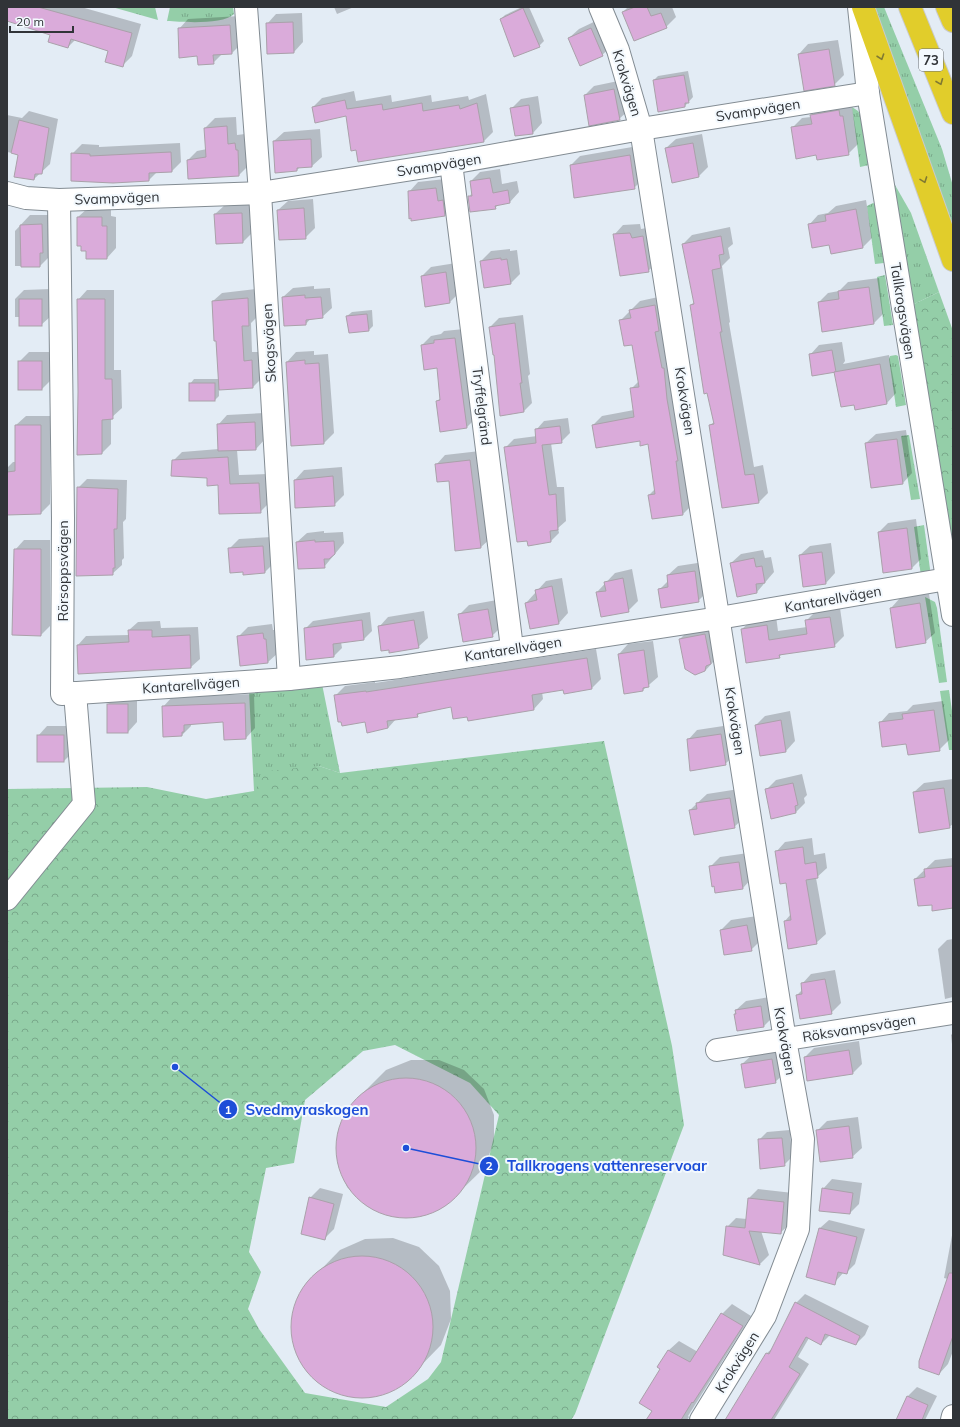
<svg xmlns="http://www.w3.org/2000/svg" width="960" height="1427" font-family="Mulish,sans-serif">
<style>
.grass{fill:url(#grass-tufts)}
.forest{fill:url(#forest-crowns);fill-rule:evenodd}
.shadow{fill:#0003}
.building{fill:#daabda;stroke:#aaa1aa}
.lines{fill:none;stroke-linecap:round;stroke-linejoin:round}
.minor-casing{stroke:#838c93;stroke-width:24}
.highway-casing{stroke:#c9cacb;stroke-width:24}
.minor{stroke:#fff;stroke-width:22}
.highway{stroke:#e1cd2b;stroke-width:22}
.oneway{stroke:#807932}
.labels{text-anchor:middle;stroke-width:4;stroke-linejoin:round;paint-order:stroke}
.shield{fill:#f3f9fe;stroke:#6b6f73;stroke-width:1}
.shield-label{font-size:13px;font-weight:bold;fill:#313438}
.street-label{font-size:14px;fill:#313438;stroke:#f3f9fe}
.leader{fill:none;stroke:#1d4ed8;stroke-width:1.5}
.callout-dot{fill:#1d4ed8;stroke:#f3f9fe;stroke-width:1.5}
.mark-label{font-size:12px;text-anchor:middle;font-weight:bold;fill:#fff}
.callout-label{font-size:15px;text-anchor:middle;font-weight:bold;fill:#1d4ed8;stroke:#f3f9fe;stroke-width:4;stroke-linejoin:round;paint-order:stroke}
</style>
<defs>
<pattern id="grass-tufts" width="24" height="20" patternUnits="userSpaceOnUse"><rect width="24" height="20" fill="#94cea8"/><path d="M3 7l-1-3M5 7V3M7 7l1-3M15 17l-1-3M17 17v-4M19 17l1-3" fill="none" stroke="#79a88a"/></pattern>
<pattern id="forest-crowns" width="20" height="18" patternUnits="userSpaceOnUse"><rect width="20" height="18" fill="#94cea8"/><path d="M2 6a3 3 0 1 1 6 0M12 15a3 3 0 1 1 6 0" fill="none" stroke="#79a88a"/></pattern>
</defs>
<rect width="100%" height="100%" fill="#e3ecf5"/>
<g class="grass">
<polygon points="112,7 155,7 158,20"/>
<path d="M170,7H233L234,14C223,25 183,22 167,21Z"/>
<polygon points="874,7 884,7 942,149 953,186 953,228"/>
<polygon points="852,107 858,111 862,117 869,165 860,167"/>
<polygon points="895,185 911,213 939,292 910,306 893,186"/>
<polygon points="873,203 875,204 884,263 875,264 867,206"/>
<polygon points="885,275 893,325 884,326 877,277"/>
<polygon points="896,355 898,356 906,405 896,407 889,359 890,356"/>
<polygon points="909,435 920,499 911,500 901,436"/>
<polygon points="924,525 930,569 929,574 921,576 914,527"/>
<polygon points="925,597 935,602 937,608 947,682 939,683"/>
<polygon points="322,684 340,773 319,766 254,791 249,691"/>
<polygon points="949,690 953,718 953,750 949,750 940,691"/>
</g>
<g class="forest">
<polygon points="939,292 953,331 953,569 910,306"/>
<path d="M604,741L672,1046L684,1125L575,1414L571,1420H7V789L147,787L206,799L254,791L267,771L319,766L340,773ZM395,1045L470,1083L499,1115L441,1362L428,1379L386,1407L305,1393L259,1329L248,1309L261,1272L249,1252L266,1168L294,1163L305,1100L363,1051Z"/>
</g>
<g class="shadow">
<polygon points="7,7 81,7 141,24 132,56 122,66 109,50 75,40 68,47 51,35 7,20"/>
<polygon points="334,7 354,7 337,14"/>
<polygon points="522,7 529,7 544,41 539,46 501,19 505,15"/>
<polygon points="628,7 672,7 676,17 666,27 623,12"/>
<polygon points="302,13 303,42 294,52 268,53 267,24 276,14"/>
<polygon points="240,16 241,44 232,53 222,54 213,63 198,55 179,29 188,19"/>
<polygon points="600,19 612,46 602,55 569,38 579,29"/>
<polygon points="838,40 844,75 834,85 805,89 799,54 808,44"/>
<polygon points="688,71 693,97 685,106 654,80 658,76"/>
<polygon points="623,80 629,110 619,119 585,95 594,86"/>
<polygon points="354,91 356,101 391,95 392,102 431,95 432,102 468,96 469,100 486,94 493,132 484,141 347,115 313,107 322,98"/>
<polygon points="538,96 542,123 533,133 511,109 521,99"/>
<polygon points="848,101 849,107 852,107 858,144 848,154 817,154 792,128 802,118 811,117 820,106"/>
<polygon points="29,111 58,119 50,164 34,179 19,154 7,152 7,115 22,118"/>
<polygon points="236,117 237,135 245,134 245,141 247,141 248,166 239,175 189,178 188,160 197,151 207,149 205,128 215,118"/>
<polygon points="320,129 322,157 312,166 300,167 297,170 274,141 284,132"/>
<polygon points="702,134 708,167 699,176 666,148 676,139"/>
<polygon points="180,143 181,162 172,171 157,172 149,180 72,154 82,144 99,145 99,147"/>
<polygon points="638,146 643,179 634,188 571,165 580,156"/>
<polygon points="500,169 502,184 517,181 519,192 510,202 499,204 495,208 469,197 472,193 471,181 480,172"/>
<polygon points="445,179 454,205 445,215 409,192 418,182"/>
<polygon points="313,199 315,228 305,238 278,210 288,201"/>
<polygon points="866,200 872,238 863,247 830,244 809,225 818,215 828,213 836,206"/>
<polygon points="251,204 253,232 243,242 217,243 215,214 225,205"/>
<polygon points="88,208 111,208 111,216 116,217 116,248 107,258 87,250 82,245 78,217"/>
<polygon points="30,215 51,215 50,256 40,266 15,266 15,231"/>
<polygon points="640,224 641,229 652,227 658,262 648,271 614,235 623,225"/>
<polygon points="730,227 733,244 728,248 730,258 722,266 730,322 729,323 754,467 763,465 768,493 759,502 710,425 714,422 691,305 694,302 683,244 692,235"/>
<polygon points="510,249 510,251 517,250 520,274 511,283 481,261 491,251"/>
<polygon points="456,263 459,293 450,302 422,276 431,267"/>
<polygon points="879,278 883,314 874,323 823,331 819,302 828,293 839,291 848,282"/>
<polygon points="314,286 314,289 330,288 332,308 322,317 311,318 306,324 283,297 293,288"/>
<polygon points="51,289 51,316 41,325 20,317 15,317 15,299 24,290"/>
<polygon points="256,289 258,316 251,323 252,352 260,352 262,378 253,387 219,389 219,396 215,400 190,384 194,379 219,379 213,301 222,293"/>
<polygon points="87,290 114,290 114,370 121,370 122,408 111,418 111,444 102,453 79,392 78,300"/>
<polygon points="663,296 692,505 683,514 649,495 656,488 649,443 593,425 602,416 634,410 631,389 639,381 632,344 620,321 640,301"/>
<polygon points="372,310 373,326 369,330 347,316 352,312"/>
<polygon points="523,315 530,374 528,376 532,403 523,412 495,354 490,327 499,318"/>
<polygon points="464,329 476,418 467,427 437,401 441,398 438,367 422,345 431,336 441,334 444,331"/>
<polygon points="842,342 845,361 843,364 889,355 896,393 887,403 855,409 854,403 835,373 837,371 813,374 810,355 819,345"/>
<polygon points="314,351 314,355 328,354 334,433 324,443 292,445 287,362 296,352"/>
<polygon points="29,352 51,352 51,380 42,389 19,362"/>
<polygon points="264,413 265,439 256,449 237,450 239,475 268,474 269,503 260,512 208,477 173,461 182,452 219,449 218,425 227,415"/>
<polygon points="26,416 50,416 50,504 41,513 7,514 7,468 13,462 16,462 16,425"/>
<polygon points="568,418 570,433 561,442 551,443 557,487 564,487 566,521 558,528 559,533 551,541 505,448 514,439 537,436 536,430 544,421"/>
<polygon points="906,430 912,473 903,483 872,487 866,443 876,434"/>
<polygon points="480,451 491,538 481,547 456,550 450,479 436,465 445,455"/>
<polygon points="342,467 344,495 334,505 295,480 304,470"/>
<polygon points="87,479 127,480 126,519 123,522 124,558 122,560 122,565 112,574 78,488"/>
<polygon points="916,519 921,559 912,568 879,532 888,523"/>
<polygon points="324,531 324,533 343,532 344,543 324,567 297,542 307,533"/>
<polygon points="272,537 274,563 264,573 229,549 239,539"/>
<polygon points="24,540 50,540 50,626 41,635 15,550"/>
<polygon points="831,543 835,573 826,583 800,555 810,546"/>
<polygon points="763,550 765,558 771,557 774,572 757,592 737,596 731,563 741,554"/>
<polygon points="704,562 708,591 698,601 659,590 669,580 668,575 678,566"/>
<polygon points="632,569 638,601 628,611 597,592 615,573"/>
<polygon points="562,578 568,613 559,623 526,603 546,581"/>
<polygon points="929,594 935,633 925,642 891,608 900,598"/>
<polygon points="497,600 502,626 492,636 459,615 469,605"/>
<polygon points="840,608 844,636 834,646 783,653 779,657 742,629 752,620 776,616 778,631 807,627 806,621 816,611"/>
<polygon points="424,611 428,638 418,647 379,627 388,617"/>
<polygon points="370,612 372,631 364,639 341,642 342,648 334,656 307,659 305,629 313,621"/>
<polygon points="160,621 161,628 198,627 200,659 191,667 79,673 78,645 86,636 129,635 129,630 138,622"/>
<polygon points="272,624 273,630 275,630 278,653 268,662 241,665 238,637 248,627"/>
<polygon points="715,625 714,661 705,671 680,639 690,629"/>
<polygon points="653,641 658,677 643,690 619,654 628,644"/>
<polygon points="596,649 601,679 592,688 564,689 542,692 543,699 534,709 468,716 452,706 421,712 417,716 396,719 388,728 366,721 335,696 345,686 375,682 375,683"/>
<polygon points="254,694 255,728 246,738 224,721 191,724 191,726 182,735 163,707 172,697"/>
<polygon points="117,695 137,695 137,722 128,732 108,704"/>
<polygon points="943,701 949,740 939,750 907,743 880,723 889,713 907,711 913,705"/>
<polygon points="790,711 795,741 786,751 761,755 756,725 765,716"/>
<polygon points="730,725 735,755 725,764 688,740 697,730"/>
<polygon points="47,726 73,726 73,752 64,761 38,736"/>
<polygon points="802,774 807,795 804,798 805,803 796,812 772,817 766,790 776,780"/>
<polygon points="953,779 953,824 949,827 914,792 924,783"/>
<polygon points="739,789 744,818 734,827 690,810 707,794"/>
<polygon points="812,838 814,855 825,853 827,868 816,878 826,934 816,943 785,921 791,914 787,882 776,852 785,842"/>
<polygon points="748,853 752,878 743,888 710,867 720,857"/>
<polygon points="953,858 953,907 932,904 915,879 935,860"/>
<polygon points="757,916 761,940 751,950 721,930 731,920"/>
<polygon points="953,939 953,997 945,999 938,949 947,940"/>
<polygon points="835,970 841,1003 831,1013 797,995 803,989 802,984 811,974"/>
<polygon points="770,997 774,1016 764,1026 737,1030 735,1014 736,1010 746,1001"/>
<polygon points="953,1033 953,1053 951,1035"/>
<polygon points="859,1041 862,1064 853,1073 805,1057 814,1048"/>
<polygon points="781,1050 785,1073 775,1082 742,1064 752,1055"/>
<polygon points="411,1060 439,1060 464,1070 484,1089 494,1115 494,1142 484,1168 445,1206 420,1217 392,1217 367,1206 347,1187 337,1162 337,1134 347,1109 386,1070"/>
<polygon points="858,1117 862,1148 852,1157 817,1131 827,1121"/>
<polygon points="790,1130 792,1157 784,1165 759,1140 767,1132"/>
<polygon points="832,1179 862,1183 859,1204 850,1213 823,1189"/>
<polygon points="320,1188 343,1194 334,1229 325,1238 310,1198"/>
<polygon points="758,1189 793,1193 790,1224 780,1233 761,1231 769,1255 760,1264 724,1255 727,1227 736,1218 747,1219 749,1198"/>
<polygon points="829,1220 865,1229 855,1264 846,1273 844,1272 834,1283 820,1228"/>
<polygon points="953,1230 953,1351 948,1364 939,1374 919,1366 948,1279 944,1278"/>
<polygon points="393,1238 419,1247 439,1266 450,1291 451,1319 441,1345 403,1384 378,1395 350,1396 324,1387 304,1368 293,1343 292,1315 302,1289 340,1250 365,1239"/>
<polygon points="805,1294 869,1326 865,1335 856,1344 830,1335 821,1344 809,1338 798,1357 809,1364 774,1420 726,1420 767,1353 774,1347 796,1303"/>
<polygon points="732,1304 751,1316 688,1416 689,1417 687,1420 648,1420 653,1411 662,1369 658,1367 669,1350 679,1341 698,1352 722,1314"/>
<polygon points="917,1387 937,1396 925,1420 897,1420 908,1396"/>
</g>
<g class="building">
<polygon points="7,7 38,7 132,33 123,67 105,62 108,51 71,39 68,48 48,42 50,35 7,21"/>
<polygon points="635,7 647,7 651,16 661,13 667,28 634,41 622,12"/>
<polygon points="523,8 540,47 514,57 500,19"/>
<polygon points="293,22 294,53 267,54 266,23"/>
<polygon points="230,25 232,54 213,55 214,64 198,65 197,56 179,58 178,28"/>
<polygon points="591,28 603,56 580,66 568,38"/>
<polygon points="829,49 835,86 804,91 798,54"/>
<polygon points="684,75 689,103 685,103 685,107 658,112 653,80"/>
<polygon points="614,89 620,120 589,126 584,95"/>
<polygon points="345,100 347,109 382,104 383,110 422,103 423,111 459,105 460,109 477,103 484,142 358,162 356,150 351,151 346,116 315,123 312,107"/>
<polygon points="529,105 533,134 515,136 510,108"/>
<polygon points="839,110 840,116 843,116 849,155 817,160 816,155 796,159 791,127 812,124 810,115"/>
<polygon points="19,120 49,128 42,174 35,174 34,180 14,177 18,155 11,153"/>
<polygon points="227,126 228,144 235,143 236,150 238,150 239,176 188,179 187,160 206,157 204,128"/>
<polygon points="311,139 312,167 297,168 297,171 275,173 273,141"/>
<polygon points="693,143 699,177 672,183 665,148"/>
<polygon points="171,152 172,172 149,173 149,181 113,183 71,181 71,153 90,154 90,156"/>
<polygon points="630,155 635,189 574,198 570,165"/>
<polygon points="490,178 493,193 508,190 510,203 495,206 496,209 470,212 468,196 472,196 470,181"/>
<polygon points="436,188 438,201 443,200 445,216 411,221 411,218 409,219 408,191"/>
<polygon points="304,208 306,239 279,240 277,210"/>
<polygon points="856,209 863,248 831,254 829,245 812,248 808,224 826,221 825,215"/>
<polygon points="242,213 243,243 216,244 214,214"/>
<polygon points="77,217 102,217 102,226 107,226 107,259 86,259 86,251 81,251 81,246 77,246"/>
<polygon points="42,224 43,253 40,253 40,267 21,267 20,225"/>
<polygon points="630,233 632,238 643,236 649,272 620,276 613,234"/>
<polygon points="721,236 724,254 719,255 721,268 712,270 722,332 720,332 745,475 754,474 759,503 722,508 709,425 714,424 707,393 704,394 690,305 694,304 682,244"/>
<polygon points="501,258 501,260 507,259 511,284 484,288 480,261"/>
<polygon points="446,272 450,303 425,307 421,276"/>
<polygon points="869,287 874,324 822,332 818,302 839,299 838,291"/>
<polygon points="305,295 305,298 321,297 323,318 306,320 306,325 284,326 282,297"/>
<polygon points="248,298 249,326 242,326 244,361 252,360 253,388 219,390 216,341 214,341 212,301"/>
<rect x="19" y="299" width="23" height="27"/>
<polygon points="77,299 105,299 105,379 112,379 113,419 102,420 102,454 77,455 78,392"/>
<polygon points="655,305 659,331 655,332 662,368 664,368 667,399 678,461 676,461 683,515 652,519 648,495 655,494 648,444 640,446 640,441 596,448 592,425 634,417 630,388 639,387 632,345 624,346 619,320 631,318 629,310"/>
<polygon points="367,314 369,331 349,333 346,316"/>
<polygon points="515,323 522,383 520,383 524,412 500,416 494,355 493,355 489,327"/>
<polygon points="455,338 467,428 440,432 436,401 440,400 437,368 424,370 421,345 434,343 434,340"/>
<polygon points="832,350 836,372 812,376 809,354"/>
<polygon points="305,360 305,364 319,363 324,444 291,446 286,362"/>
<rect x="18" y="361" width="24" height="29"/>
<polygon points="880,364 887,404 855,410 854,405 841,407 834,372"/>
<rect x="189" y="383" width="26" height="18"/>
<polygon points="255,422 256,450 218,451 217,424"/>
<polygon points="15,425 41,425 41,514 7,515 7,472 15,471"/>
<polygon points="560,426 562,443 542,445 549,495 556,494 558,530 550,531 551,542 528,546 527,541 517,542 504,447 536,443 535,429"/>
<polygon points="897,439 903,484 871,488 865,443"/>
<polygon points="228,457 230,484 259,483 261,513 219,514 218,485 207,486 207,478 171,476 172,460"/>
<polygon points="470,460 481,548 455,551 449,481 437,482 435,464"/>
<polygon points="333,476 335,506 295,508 294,480"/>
<polygon points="77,487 118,489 117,529 114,529 115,568 113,568 113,575 76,576"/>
<polygon points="907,528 912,569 883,573 878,532"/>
<polygon points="315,540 315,542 334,541 335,554 329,559 324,559 325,568 298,569 296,542"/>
<polygon points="263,546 265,573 243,575 243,572 230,573 228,548"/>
<polygon points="14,549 41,549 41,636 12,635"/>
<polygon points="822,552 826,584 803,587 799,555"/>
<polygon points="754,558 756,567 762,566 765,583 756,584 757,593 737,597 730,563"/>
<polygon points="695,571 699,602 661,608 658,589 668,587 667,575"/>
<polygon points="623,578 629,612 601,617 596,592 606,591 604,582"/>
<polygon points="552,586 559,624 530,629 525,603 537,600 535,590"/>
<polygon points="920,603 926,643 896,648 890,608"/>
<polygon points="488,609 493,637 463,642 458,614"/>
<polygon points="830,617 835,647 779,655 780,658 746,663 741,629 767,625 769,640 807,634 805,620"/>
<polygon points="362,620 364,640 333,644 334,657 306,660 304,628"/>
<polygon points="414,620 419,648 389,653 389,650 381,651 378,626"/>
<polygon points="128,630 152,630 152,637 190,635 191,668 78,674 77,645 129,642"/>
<polygon points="263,633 264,639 266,639 268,663 240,666 237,636"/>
<polygon points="705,634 711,664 706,666 705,671 695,675 685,669 679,639"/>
<polygon points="644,650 649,687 643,688 643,691 624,694 618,654"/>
<polygon points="587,658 592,689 564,694 563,690 532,695 534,710 468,721 467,717 453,719 451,707 417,714 418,717 387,721 388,728 367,733 365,722 342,726 341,722 338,722 334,695 366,691 366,692"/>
<polygon points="245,703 246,739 224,740 223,722 184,725 184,732 182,732 182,736 163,737 162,706"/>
<rect x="107" y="704" width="21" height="29"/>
<polygon points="934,710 940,751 908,755 906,744 882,747 879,722 903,719 902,714"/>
<polygon points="781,720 786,752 760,756 755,725"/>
<polygon points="721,734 726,765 690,771 687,739"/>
<rect x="37" y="735" width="27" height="27"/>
<polygon points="793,783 798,805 795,806 796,813 771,819 765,789"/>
<polygon points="944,788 950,828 919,833 913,792"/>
<polygon points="730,798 735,828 694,835 689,810 697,809 696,803"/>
<polygon points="803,847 805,864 816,862 818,878 806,880 817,944 788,949 784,921 791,920 786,883 780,884 775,851"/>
<polygon points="739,862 743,889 715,893 714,886 712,887 709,866"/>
<polygon points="953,866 953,908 932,911 932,905 918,906 914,879 925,877 924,869"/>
<polygon points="747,925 752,951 724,955 720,930"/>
<polygon points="825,979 832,1014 800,1019 796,995 802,994 801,983"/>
<polygon points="761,1006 764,1027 737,1031 734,1014 736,1014 735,1010"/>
<polygon points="849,1050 853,1074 807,1081 804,1057"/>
<polygon points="772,1059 776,1083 745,1088 741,1064"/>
<circle cx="406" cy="1148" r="70"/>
<polygon points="849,1126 853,1158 820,1162 816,1130"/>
<polygon points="782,1138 785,1166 760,1169 758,1139"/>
<polygon points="822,1188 853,1193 850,1214 819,1211"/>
<polygon points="309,1197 334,1204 325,1240 301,1234"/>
<polygon points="748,1198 784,1202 781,1234 749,1231 760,1265 723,1255 726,1226 745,1228"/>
<polygon points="819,1228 857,1237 847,1274 838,1272 835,1285 806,1277"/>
<circle cx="362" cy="1327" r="71"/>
<polygon points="949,1273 953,1273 953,1336 939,1375 919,1368 919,1361"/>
<polygon points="795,1302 860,1336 856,1345 825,1334 821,1345 806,1337 789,1367 800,1374 771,1420 725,1420 766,1353 769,1354"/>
<polygon points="721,1313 743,1326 693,1403 692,1402 681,1420 646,1420 652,1411 639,1403 660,1369 657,1367 668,1350 690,1362"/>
<polygon points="907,1396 928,1405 922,1420 896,1420"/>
</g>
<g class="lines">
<g class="minor-casing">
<g id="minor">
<polyline points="246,7 260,193 289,679"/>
<polyline points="600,7 618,50 641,129 785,1040 803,1139 798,1229 765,1316 701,1420"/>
<polyline points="859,7 868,93 953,615"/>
<polyline points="451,163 512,648"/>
<polyline points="7,193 26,198 59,200 260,193 451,163 641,129 868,93"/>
<polyline points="59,200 63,518 62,694 289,679 400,667 719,618 947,579"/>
<polyline points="7,899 84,804 75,693"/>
<polyline points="717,1050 953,1013"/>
<polyline points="952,1420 953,1416"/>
</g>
</g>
<g class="highway-casing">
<g id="highway">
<polyline points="863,7 953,260"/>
<polyline points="910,7 953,113"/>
<polyline points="947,7 953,21"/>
</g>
</g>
<use href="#minor" class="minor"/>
<use href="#highway" class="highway"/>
</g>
<defs><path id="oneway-chevron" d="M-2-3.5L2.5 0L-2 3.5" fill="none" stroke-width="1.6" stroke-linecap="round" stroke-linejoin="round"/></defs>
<g class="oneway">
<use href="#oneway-chevron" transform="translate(881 57) rotate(71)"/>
<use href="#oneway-chevron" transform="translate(940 82) rotate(68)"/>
<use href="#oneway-chevron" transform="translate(924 180) rotate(70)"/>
</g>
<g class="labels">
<rect class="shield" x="919" y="49" width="24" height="22" rx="3"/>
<g class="shield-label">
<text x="931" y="65">73</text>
</g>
<g class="street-label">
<text transform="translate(627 83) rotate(73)" y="5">Krokvägen</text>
<text transform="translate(758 110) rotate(-9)" y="5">Svampvägen</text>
<text transform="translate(439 165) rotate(-9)" y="5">Svampvägen</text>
<text transform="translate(117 198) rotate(-2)" y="5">Svampvägen</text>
<text transform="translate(903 311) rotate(81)" y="5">Tallkrogsvägen</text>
<text transform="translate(269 343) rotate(-93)" y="5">Skogsvägen</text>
<text transform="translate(685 401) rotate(81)" y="5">Krokvägen</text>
<text transform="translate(482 406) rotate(83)" y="5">Tryffelgränd</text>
<text transform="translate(63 571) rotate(-90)" y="5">Rörsoppsvägen</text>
<text transform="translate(833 599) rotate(-10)" y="5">Kantarellvägen</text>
<text transform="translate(513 649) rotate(-9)" y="5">Kantarellvägen</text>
<text transform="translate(191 685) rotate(-4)" y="5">Kantarellvägen</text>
<text transform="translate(735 721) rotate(81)" y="5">Krokvägen</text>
<text transform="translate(859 1028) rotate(-9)" y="5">Röksvampsvägen</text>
<text transform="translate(785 1041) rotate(80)" y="5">Krokvägen</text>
<text transform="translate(737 1362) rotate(-58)" y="5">Krokvägen</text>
</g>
</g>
<path class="leader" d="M175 1067L228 1109M406 1148L489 1166"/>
<g class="callout-dot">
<circle cx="175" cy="1067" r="4"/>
<circle cx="406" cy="1148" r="4"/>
<circle cx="228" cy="1109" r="10"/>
<circle cx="489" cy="1166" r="10"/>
</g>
<g class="mark-label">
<text x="228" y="1114">1</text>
<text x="489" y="1170">2</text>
</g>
<g class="callout-label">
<text x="307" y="1115">Svedmyraskogen</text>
<text x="607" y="1171">Tallkrogens vattenreservoar</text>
</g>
<rect width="960" height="1427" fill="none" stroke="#313438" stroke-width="16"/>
<path d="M10 26v6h63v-6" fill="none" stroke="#313438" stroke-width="2"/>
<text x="16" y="26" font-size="12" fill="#313438" stroke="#f3f9fe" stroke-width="3" paint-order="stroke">20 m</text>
</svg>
